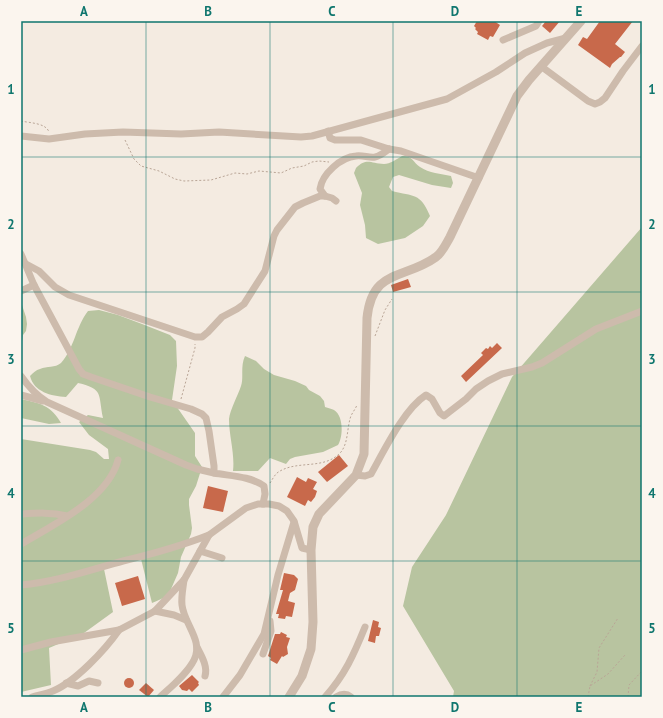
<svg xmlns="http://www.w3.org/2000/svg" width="663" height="718" font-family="'PT Sans',sans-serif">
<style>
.green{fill:#b8c4a0}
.building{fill:#c8694b}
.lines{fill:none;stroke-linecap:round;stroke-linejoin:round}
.path{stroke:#b9a596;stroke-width:1;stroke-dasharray:2 2;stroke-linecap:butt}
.minor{stroke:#cdbbac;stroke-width:7}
.tertiary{stroke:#cdbbac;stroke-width:9}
.grid{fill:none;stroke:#0f766e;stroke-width:1;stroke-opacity:0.55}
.neatline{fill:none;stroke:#0f766e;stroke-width:1.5}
.grid-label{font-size:13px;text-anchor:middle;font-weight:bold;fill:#0f766e}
</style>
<rect width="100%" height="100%" fill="#f4ebe1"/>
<g class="green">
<path d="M402,156C412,155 413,162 420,167C429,173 441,174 451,176L453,183L451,188L432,185L399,175L393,177L389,187L392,191C414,197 420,192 430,216L423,226L405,238L378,244L366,238L365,225L360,205L362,193L354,173L356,168C367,157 371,164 384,164C390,164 397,159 402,156Z"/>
<polygon points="642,227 642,697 453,697 454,691 403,606 412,567 446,515 512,377"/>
<polygon points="21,302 26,317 27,324 26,331 23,335 21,347"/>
<path d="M99,310L118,315L142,324L170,335L176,341L177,366L172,400L195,433V456L202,467L196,486L189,499V505L192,528L191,534L181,557L178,573L168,596C162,598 158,601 152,603L141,559L104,569L113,612L84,633L49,648L51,685L21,692V439L90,450L96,452L104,459H109L108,449L89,435L79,422L88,415L103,418C98,394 104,389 78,383L66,397C51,396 34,392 30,376C33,373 36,370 40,369C47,366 55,368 61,363C74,349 76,326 88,311Z"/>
<path d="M245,356L256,361L264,369L274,375L295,381L306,386L309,390L320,396L324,401L325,407C328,408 332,409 334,410C344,416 343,437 338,445L323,452L295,457L290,459L286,464L270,458L258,471H233C235,454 229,436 229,419C230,410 238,395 241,386C244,377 240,367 245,356Z"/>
<path d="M21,399C39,403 51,405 61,423L49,424L21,418Z"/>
</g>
<g class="building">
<polygon points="477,21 494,21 500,25 493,37 490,36 488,40 477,34 478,32 475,29 476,28 474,26"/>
<polygon points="546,21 560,21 550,33 542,26"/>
<polygon points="600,21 633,21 615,44 625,52 621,57 620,57 612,64 610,68 578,45 583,37 587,39"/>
<polygon points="408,279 411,287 393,292 391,285"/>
<polygon points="497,343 502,348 466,382 461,376 483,355 481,353 486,348 488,349 490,346 492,348"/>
<polygon points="339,455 348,466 327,482 318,472"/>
<polygon points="297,477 306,482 308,478 317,482 313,489 317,491 315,497 311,502 308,500 305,506 287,497"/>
<polygon points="208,486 228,491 223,512 203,508"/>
<polygon points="284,573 294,575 298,579 295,590 290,593 288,601 295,603 292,617 286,616 285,619 278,618 279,614 276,614 283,590 280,590"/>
<polygon points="138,576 145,599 122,606 115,583"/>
<polygon points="373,620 379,622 378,627 381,628 379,636 376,636 375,643 368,641"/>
<polygon points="281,632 287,635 286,637 290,638 287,647 288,654 283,657 282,656 277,664 270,660 271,658 268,656 275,634 280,634"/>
<polygon points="192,675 199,682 198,683 199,685 192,692 189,689 187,691 182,690 179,686"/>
<circle cx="129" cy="683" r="5"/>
<polygon points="146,683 154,690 148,697 139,690"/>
</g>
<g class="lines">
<g class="path">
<path d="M21,121C30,123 46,123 49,132"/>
<polyline points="125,140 134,159 141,166 159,171 175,179 184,181 211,180 235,173 247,174 259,171 281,173 292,168 304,166 312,162 319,161 329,162"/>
<polyline points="375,336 385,310 392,299"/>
<polyline points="181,399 195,348 195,344"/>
<path d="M270,483C272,480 274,476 277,473C296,459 324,471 341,452C348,443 347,430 350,419C351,414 355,410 357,405"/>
<polyline points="590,686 597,672 599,648 618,618"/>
<polyline points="588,697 590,686 608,674 625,655"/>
<polyline points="628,697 629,685 642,671"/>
</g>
<g class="minor">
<polyline points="503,40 536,26 539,21"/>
<polyline points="542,67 588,101 595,104 600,102 605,98 623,71 642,46"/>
<polyline points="328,131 330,138 335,140 361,140 389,149 401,151 479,178"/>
<polyline points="21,136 49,139 85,134 123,132 181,134 219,132 301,137 312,136 447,99 496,72 525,53 547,43 566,38"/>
<path d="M325,196L320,189C322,174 341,157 356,156C363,155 369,158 375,157C380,156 385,152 389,149"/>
<path d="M21,254L34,285L79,369L83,374L91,377L150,397L191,409L202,414L206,418L209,431L214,466V473C230,476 250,476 264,486L265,494L263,504"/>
<polyline points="26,264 39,271 55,287 69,295 195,337 202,337 208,332 222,317 237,309 244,304 265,271 274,236 277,230 295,207 303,203 320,196 325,196 332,198 336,201"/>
<polyline points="21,291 34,285"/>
<path d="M21,376C28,386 36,395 47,402L186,465L197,469L214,473"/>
<polyline points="21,395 43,401"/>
<path d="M356,475L365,476L371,474C384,451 404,409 426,395L432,399L440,413L444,416L466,399L476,389L488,381L502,374L532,367L542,363L596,329L642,311"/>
<path d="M21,514C37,513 51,512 67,516"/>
<path d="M21,544C53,525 108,499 118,460"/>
<polyline points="200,551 222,558"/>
<path d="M21,585C56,582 90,570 123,561C152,554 181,546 209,535"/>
<polyline points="155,611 174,615 186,620"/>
<path d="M197,647C201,655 208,666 205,676"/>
<polyline points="21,650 51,642 119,630 155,611 184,580 209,535 246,508 258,504 269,504 279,506 287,511 294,521 302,548 311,550"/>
<polyline points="263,654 271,631 270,621"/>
<polyline points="66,683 78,686 89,681 98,683"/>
<path d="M32,697C39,695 46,694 53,691C75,682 105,650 119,630"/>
<path d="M160,697C171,687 187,674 194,660C204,641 184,624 182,605C181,597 183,588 184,580"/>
<polyline points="223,697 240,675 264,634 278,575 294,522"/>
<path d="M325,697C345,675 354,654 365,627"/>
<path d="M336,697C341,694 346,693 351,697"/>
</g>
<path class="tertiary" d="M289,697L302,676L311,649L313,622L311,550L313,527L319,514L356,475L364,454L367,318C372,268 404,280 436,257C442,253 446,244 450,237L517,96L529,80L581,21"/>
</g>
<path class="grid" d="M146,21V697M270,21V697M393,21V697M517,21V697M21,157H642M21,292H642M21,426H642M21,561H642"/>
<rect width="663" height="718" fill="none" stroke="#fbf5ee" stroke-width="44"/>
<rect x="22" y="22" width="619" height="674" class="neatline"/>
<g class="grid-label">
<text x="84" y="16">A</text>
<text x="208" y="16">B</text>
<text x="332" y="16">C</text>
<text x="455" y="16">D</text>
<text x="579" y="16">E</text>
<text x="11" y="94">1</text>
<text x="652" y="94">1</text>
<text x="11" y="229">2</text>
<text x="652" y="229">2</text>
<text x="11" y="364">3</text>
<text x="652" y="364">3</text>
<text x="11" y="498">4</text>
<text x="652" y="498">4</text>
<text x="11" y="633">5</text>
<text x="652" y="633">5</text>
<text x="84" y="712">A</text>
<text x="208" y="712">B</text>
<text x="332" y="712">C</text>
<text x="455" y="712">D</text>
<text x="579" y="712">E</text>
</g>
</svg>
